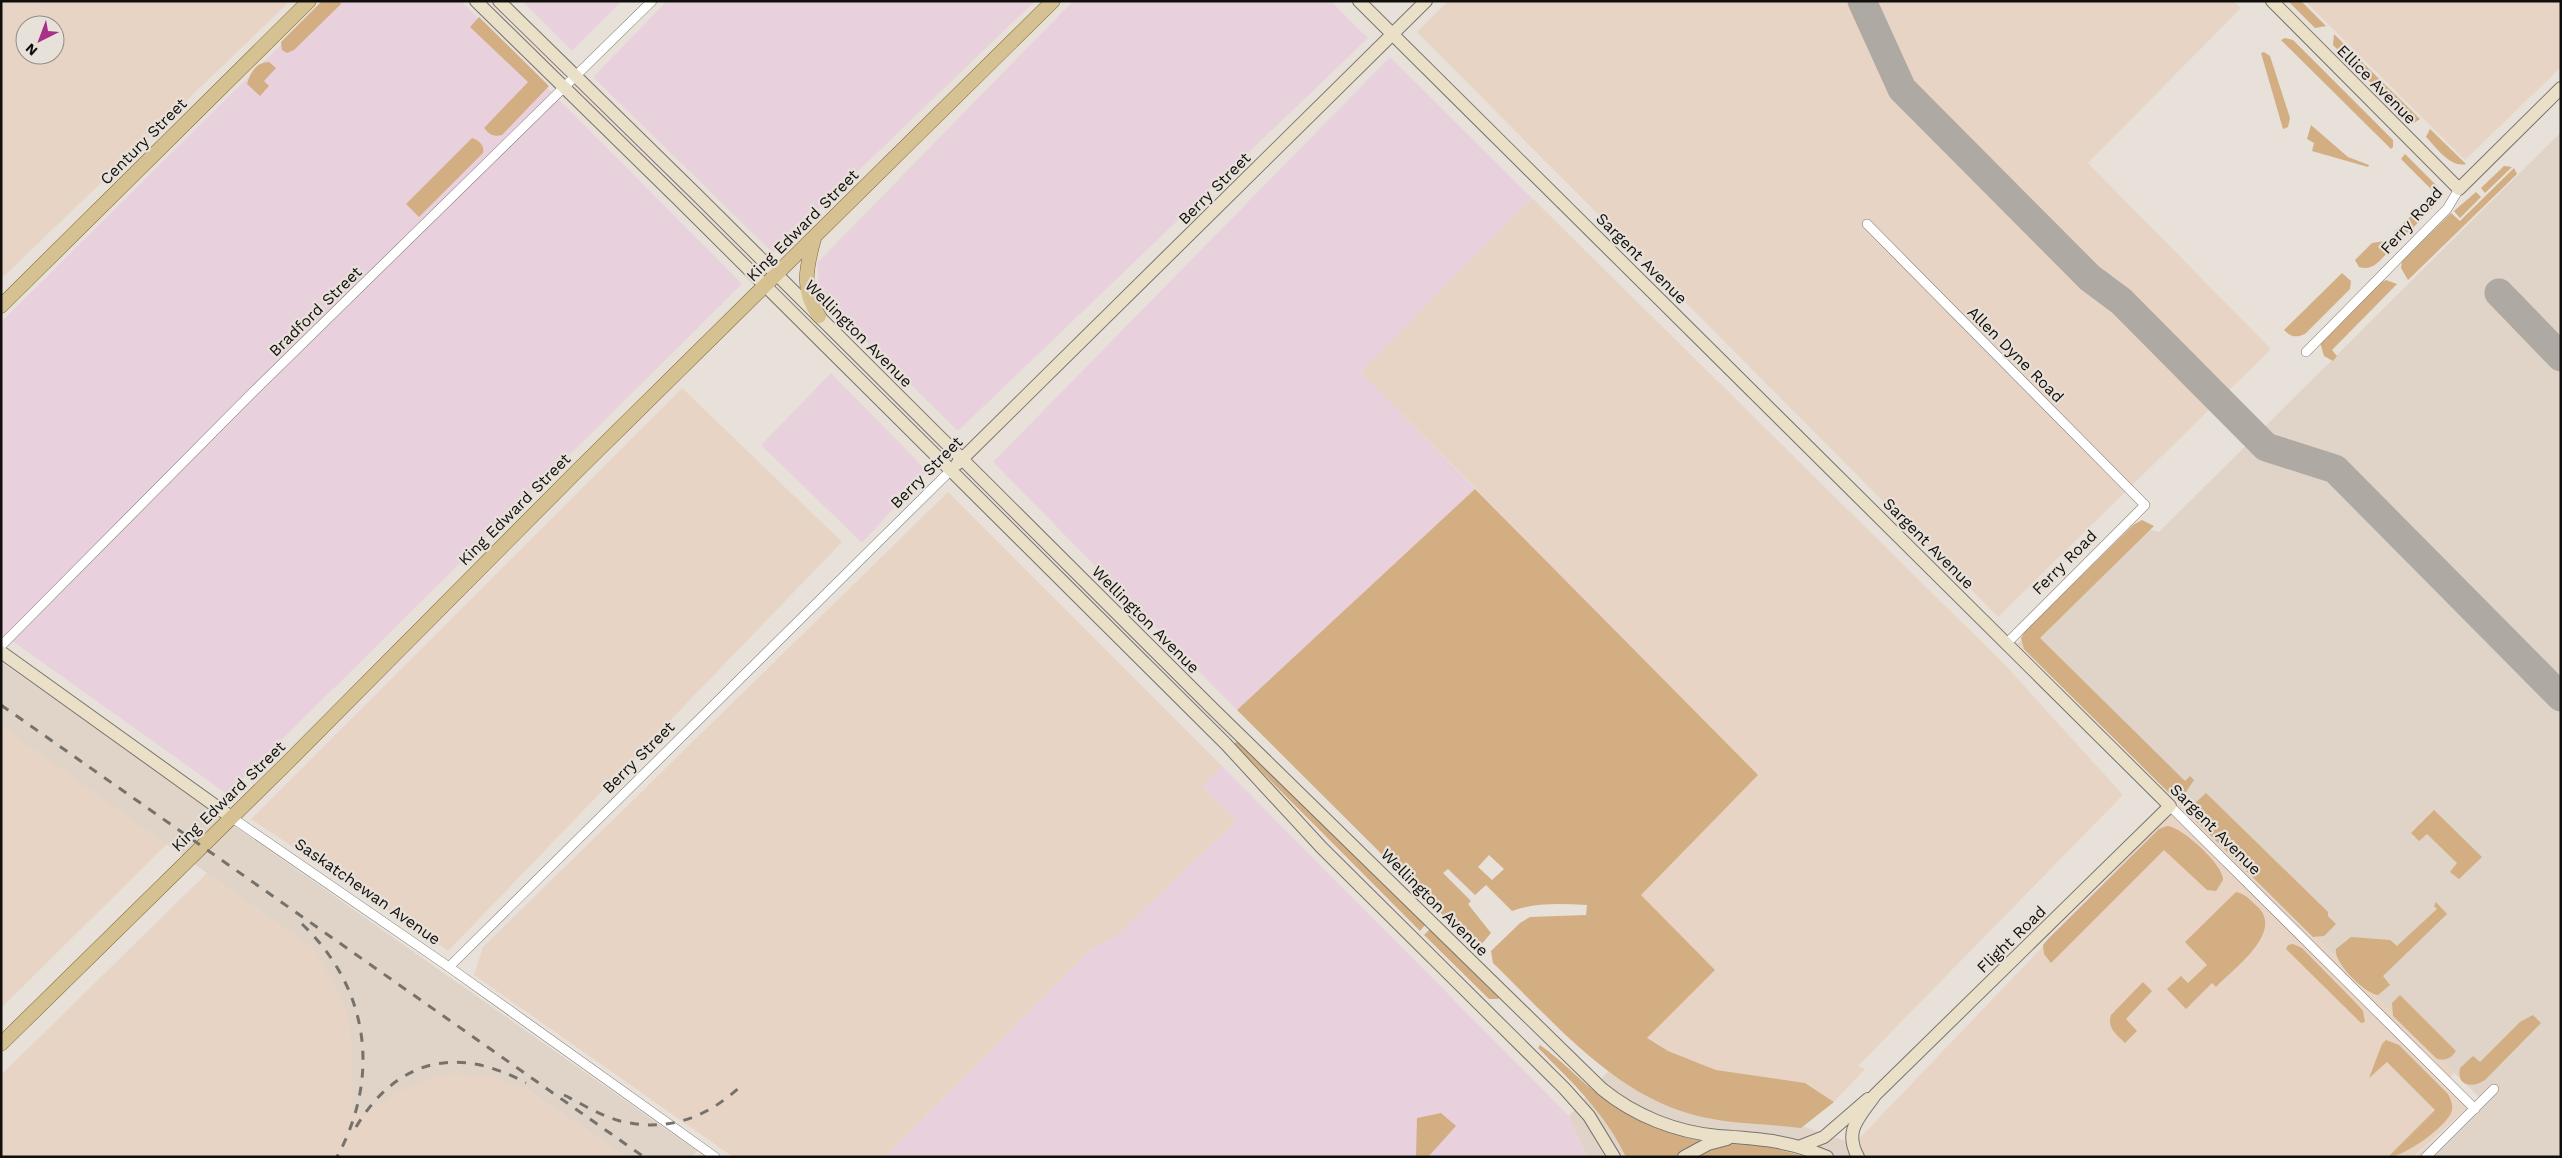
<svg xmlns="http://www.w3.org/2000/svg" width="2562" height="1158" font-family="'Work Sans',sans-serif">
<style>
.commercial{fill:#e8d1dd}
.industrial{fill:#e8d4c5;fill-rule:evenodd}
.built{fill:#dfd4c7}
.green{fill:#d2ae82;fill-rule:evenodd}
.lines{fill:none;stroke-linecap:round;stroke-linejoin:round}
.taxiway{stroke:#aea9a3;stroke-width:29}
.street-casing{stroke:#79746e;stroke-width:10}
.secondary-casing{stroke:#79746e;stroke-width:14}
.primary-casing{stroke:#7e6734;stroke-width:15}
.street{stroke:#fff;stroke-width:9}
.secondary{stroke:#eae0c8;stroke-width:12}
.primary{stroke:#d5c192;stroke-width:14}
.rail{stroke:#75716c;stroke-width:3;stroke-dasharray:9 9;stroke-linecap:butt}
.labels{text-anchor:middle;stroke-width:4.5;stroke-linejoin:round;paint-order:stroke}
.street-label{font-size:16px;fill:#110f0c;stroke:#e7e1da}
</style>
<rect width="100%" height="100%" fill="#e7e1da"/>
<g class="commercial">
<polygon points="325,1 461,1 742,284 227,794 1,633 1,322"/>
<polygon points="522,1 622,1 572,51"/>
<polygon points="667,1 1035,1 773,253 593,77"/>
<polygon points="1073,1 1331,1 1368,38 958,431 824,300 819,286 817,263"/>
<polygon points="1390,57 1532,198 1361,372 1475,489 1237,710 993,462"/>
<polygon points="831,373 927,471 862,543 761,445"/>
<polygon points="1222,766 1569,1116 1587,1157 884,1157 1091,949 1117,935 1236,821 1202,786"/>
</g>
<g class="industrial">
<path d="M1,1H290L1,279ZM25,25H55V55H25Z"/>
<polygon points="1448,1 2233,1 2241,8 2088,163 2271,349 1998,617 1417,32"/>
<polygon points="2305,1 2561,1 2561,67 2465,160"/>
<polygon points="1532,198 2006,666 2123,795 1858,1066 1865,1069 1834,1102 1805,1083 1716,1070 1668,1051 1646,1038 1715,970 1641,895 1757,775 1361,372"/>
<polygon points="682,388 842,542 448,951 251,819"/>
<polygon points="948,492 1222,766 1202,786 1236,821 1117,935 1091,949 884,1157 733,1157 474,975 483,947"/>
<polygon points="2125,534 2467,1062 2443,1083 2468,1108 2413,1157 1867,1157 1854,1144 2180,803 2018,644"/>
<polygon points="1,726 168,843 1,1008"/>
<polygon points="207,873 315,950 626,1157 1,1157 1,1075"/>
</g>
<g class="built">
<polygon points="2561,132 2561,1157 2415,1157 2481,1099 2018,644 2137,526 2159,532"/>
<polygon points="1,662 697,1151 692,1157 626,1157 523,1088 490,1077 458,1073 434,1077 392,1095 364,1116 353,1109 352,1044 347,1014 341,998 315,950 1,726"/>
<polygon points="1617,1061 1854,1144 1867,1157 1587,1157 1569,1116"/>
</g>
<g class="green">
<polygon points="322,1 340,1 341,4 294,50 287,53 282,50 281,42"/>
<polygon points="2288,1 2301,1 2326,26 2315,28"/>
<path d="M479,17L549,86L502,135C493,137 490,135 484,128L528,82L470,27Z"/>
<polygon points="2334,34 2354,54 2343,55 2333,45"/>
<polygon points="2285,38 2293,40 2393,140 2393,147 2391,149 2281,40"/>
<polygon points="2264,52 2270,56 2290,118 2288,127 2283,129 2261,53"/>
<polygon points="2361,61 2420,119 2412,124 2360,72"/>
<path d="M269,62L276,68L264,81L269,86L260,96L247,84C250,73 256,62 269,62Z"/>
<polygon points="2311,125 2348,157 2369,165 2368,167 2312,151 2314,143 2307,139"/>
<path d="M2430,129L2466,164C2450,168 2436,147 2426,137Z"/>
<path d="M472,138C479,140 485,146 483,153L419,217L406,204Z"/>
<polygon points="2405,154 2439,188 2435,193 2401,159"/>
<polygon points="2504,166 2512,167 2485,193 2481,188"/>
<polygon points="2514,168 2517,174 2408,280 2401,268 2402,261 2451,213 2460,221"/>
<polygon points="2476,192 2481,197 2460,218 2454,211"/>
<polygon points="2432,196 2438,202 2404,237 2399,237 2394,232"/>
<path d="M2385,241L2390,243V250C2381,259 2373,272 2359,267L2355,260L2372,243Z"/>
<path d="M2342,273L2351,281L2350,289L2305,334C2296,338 2291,337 2284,330Z"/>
<polygon points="2386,280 2397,284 2332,350 2337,356 2333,361 2324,356 2320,342 2380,283"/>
<path d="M1475,489L1758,775L1641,895L1715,970L1647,1038L1668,1051L1716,1070L1805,1083L1834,1102L1801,1128C1769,1124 1734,1124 1702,1117C1616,1098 1554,1022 1493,963L1491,951L1520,923L1530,917L1586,915L1587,905C1561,904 1536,902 1512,911L1486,885L1475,895L1448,869L1443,873L1471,901L1468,904L1491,933L1480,946L1475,947L1237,710ZM1489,855L1504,869L1492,880L1478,867Z"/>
<polygon points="2142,520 2154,526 2040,638 2185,781 2190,776 2194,780 2184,795 2176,797 2170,794 2024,649 2021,638 2025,631 2133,525"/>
<polygon points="1237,741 1425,925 1420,931 1234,744"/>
<polygon points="2206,793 2328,912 2328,916 2336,924 2324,936 2313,937 2195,820 2191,812 2194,804"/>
<polygon points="2434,810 2482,857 2459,879 2450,872 2457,863 2427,834 2419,841 2411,833"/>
<path d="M2167,826C2181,826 2225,866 2223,880L2216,891L2207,890L2164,850L2051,963L2044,954L2043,945L2048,939L2159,829Z"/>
<path d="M2236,892C2246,894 2251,901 2258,907C2284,933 2233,969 2216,987L2212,983L2186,1009L2167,989L2181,976L2188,983L2207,965L2185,942Z"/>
<path d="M2436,902L2447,914L2383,976L2390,985L2378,995C2365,994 2333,962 2336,949L2351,937L2390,940L2397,946L2437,909L2434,906Z"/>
<polygon points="1430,929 1499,998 1498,999 1489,999 1424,935"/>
<polygon points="2293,944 2302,948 2358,1005 2363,1011 2365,1022 2361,1023 2286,949 2288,945"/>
<path d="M2143,982L2152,991L2126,1019L2137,1031L2125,1043C2116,1034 2107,1028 2111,1015Z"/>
<path d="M2400,995L2456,1051C2451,1058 2446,1061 2437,1059L2393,1016L2392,1003Z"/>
<path d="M2533,1015L2541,1023L2485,1080C2473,1088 2456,1087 2460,1068L2473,1056L2480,1062L2520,1022Z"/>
<path d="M2386,1040L2399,1045L2448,1094C2451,1100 2454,1106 2451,1113C2444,1128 2404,1157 2388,1157L2435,1110L2387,1062L2369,1078L2382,1044Z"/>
<path d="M1540,1045C1563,1061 1580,1081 1602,1097C1631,1120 1664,1132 1699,1140V1142L1676,1157H1626C1605,1113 1572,1082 1538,1048Z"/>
<polygon points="1441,1113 1456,1126 1428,1157 1416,1157 1417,1118"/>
<polygon points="1733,1144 1765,1146 1807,1157 1694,1157 1719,1147"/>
</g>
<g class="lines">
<g class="taxiway">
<polyline points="1862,1 1902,89 2090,278 2121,301 2266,447 2335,469 2561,697"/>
<polyline points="2499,293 2561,357"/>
</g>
<g class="street-casing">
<g id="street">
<polyline points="1867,224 2145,505 2007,643"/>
<polyline points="2306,352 2447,209 2459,189"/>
<polyline points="1,646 251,394 652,1"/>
<polyline points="2170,806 2475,1109"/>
<polyline points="231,817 449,967 715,1157"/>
<polyline points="449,967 950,471"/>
<polyline points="2426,1157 2494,1089"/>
</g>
</g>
<g class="secondary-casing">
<g id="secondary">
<polyline points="476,1 678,199 1226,744 1322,848 1564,1088 1589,1116 1614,1157"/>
<path d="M499,1L699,197L1214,710L1602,1089C1635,1116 1676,1132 1718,1136C1759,1139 1788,1140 1827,1157"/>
<path d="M1359,1L2170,806L1875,1095C1860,1117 1843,1130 1858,1157"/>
<polyline points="2272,1 2459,189 2561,88"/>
<polyline points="957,464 1426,1"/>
<polyline points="1,652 231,817"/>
<polyline points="1801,1146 1824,1137 1868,1099"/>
<polyline points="1684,1157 1708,1144 1727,1139"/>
</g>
</g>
<g class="primary-casing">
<g id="primary">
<path d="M814,239C806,268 801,291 819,316"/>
<polyline points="1,306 309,1"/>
<polyline points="1,1044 288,762 576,472 1053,1"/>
</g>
</g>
<use href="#street" class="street"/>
<use href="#secondary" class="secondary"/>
<use href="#primary" class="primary"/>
<g class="rail">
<polyline points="1,705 644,1157"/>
<path d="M302,924C369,988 381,1076 337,1157"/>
<path d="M564,1095C582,1104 601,1116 620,1121C669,1133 709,1117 744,1083"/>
<path d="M356,1127C397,1059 457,1045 526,1083"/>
</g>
</g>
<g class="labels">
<g class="street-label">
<text transform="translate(2377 84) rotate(45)" y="6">Ellice Avenue</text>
<text transform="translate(143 141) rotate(-45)" y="6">Century Street</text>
<text transform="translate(1214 188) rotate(-45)" y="6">Berry Street</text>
<text transform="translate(2411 220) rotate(-48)" y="6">Ferry Road</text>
<text transform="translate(802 225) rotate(-45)" y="6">King Edward Street</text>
<text transform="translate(1642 258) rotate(45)" y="6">Sargent Avenue</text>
<text transform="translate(315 311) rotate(-44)" y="6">Bradford Street</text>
<text transform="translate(859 333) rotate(45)" y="6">Wellington Avenue</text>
<text transform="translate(2016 354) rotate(45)" y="6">Allen Dyne Road</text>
<text transform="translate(926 472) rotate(-45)" y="6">Berry Street</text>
<text transform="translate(514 509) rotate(-45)" y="6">King Edward Street</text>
<text transform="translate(1929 543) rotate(45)" y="6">Sargent Avenue</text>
<text transform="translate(2064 562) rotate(-45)" y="6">Ferry Road</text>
<text transform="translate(1146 619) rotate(45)" y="6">Wellington Avenue</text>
<text transform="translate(638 757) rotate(-45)" y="6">Berry Street</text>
<text transform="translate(228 796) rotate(-44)" y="6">King Edward Street</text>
<text transform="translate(2216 829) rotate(45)" y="6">Sargent Avenue</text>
<text transform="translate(368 891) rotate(35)" y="6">Saskatchewan Avenue</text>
<text transform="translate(1435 902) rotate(45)" y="6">Wellington Avenue</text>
<text transform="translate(2011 939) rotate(-44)" y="6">Flight Road</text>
</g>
</g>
<rect width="2562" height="1158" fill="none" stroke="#110f0c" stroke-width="5"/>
<g transform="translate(40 40) rotate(222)"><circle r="24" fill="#e7e1da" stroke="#918d88"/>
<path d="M0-4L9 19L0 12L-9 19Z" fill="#a73088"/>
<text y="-8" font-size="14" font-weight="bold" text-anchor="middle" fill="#110f0c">N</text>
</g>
</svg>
